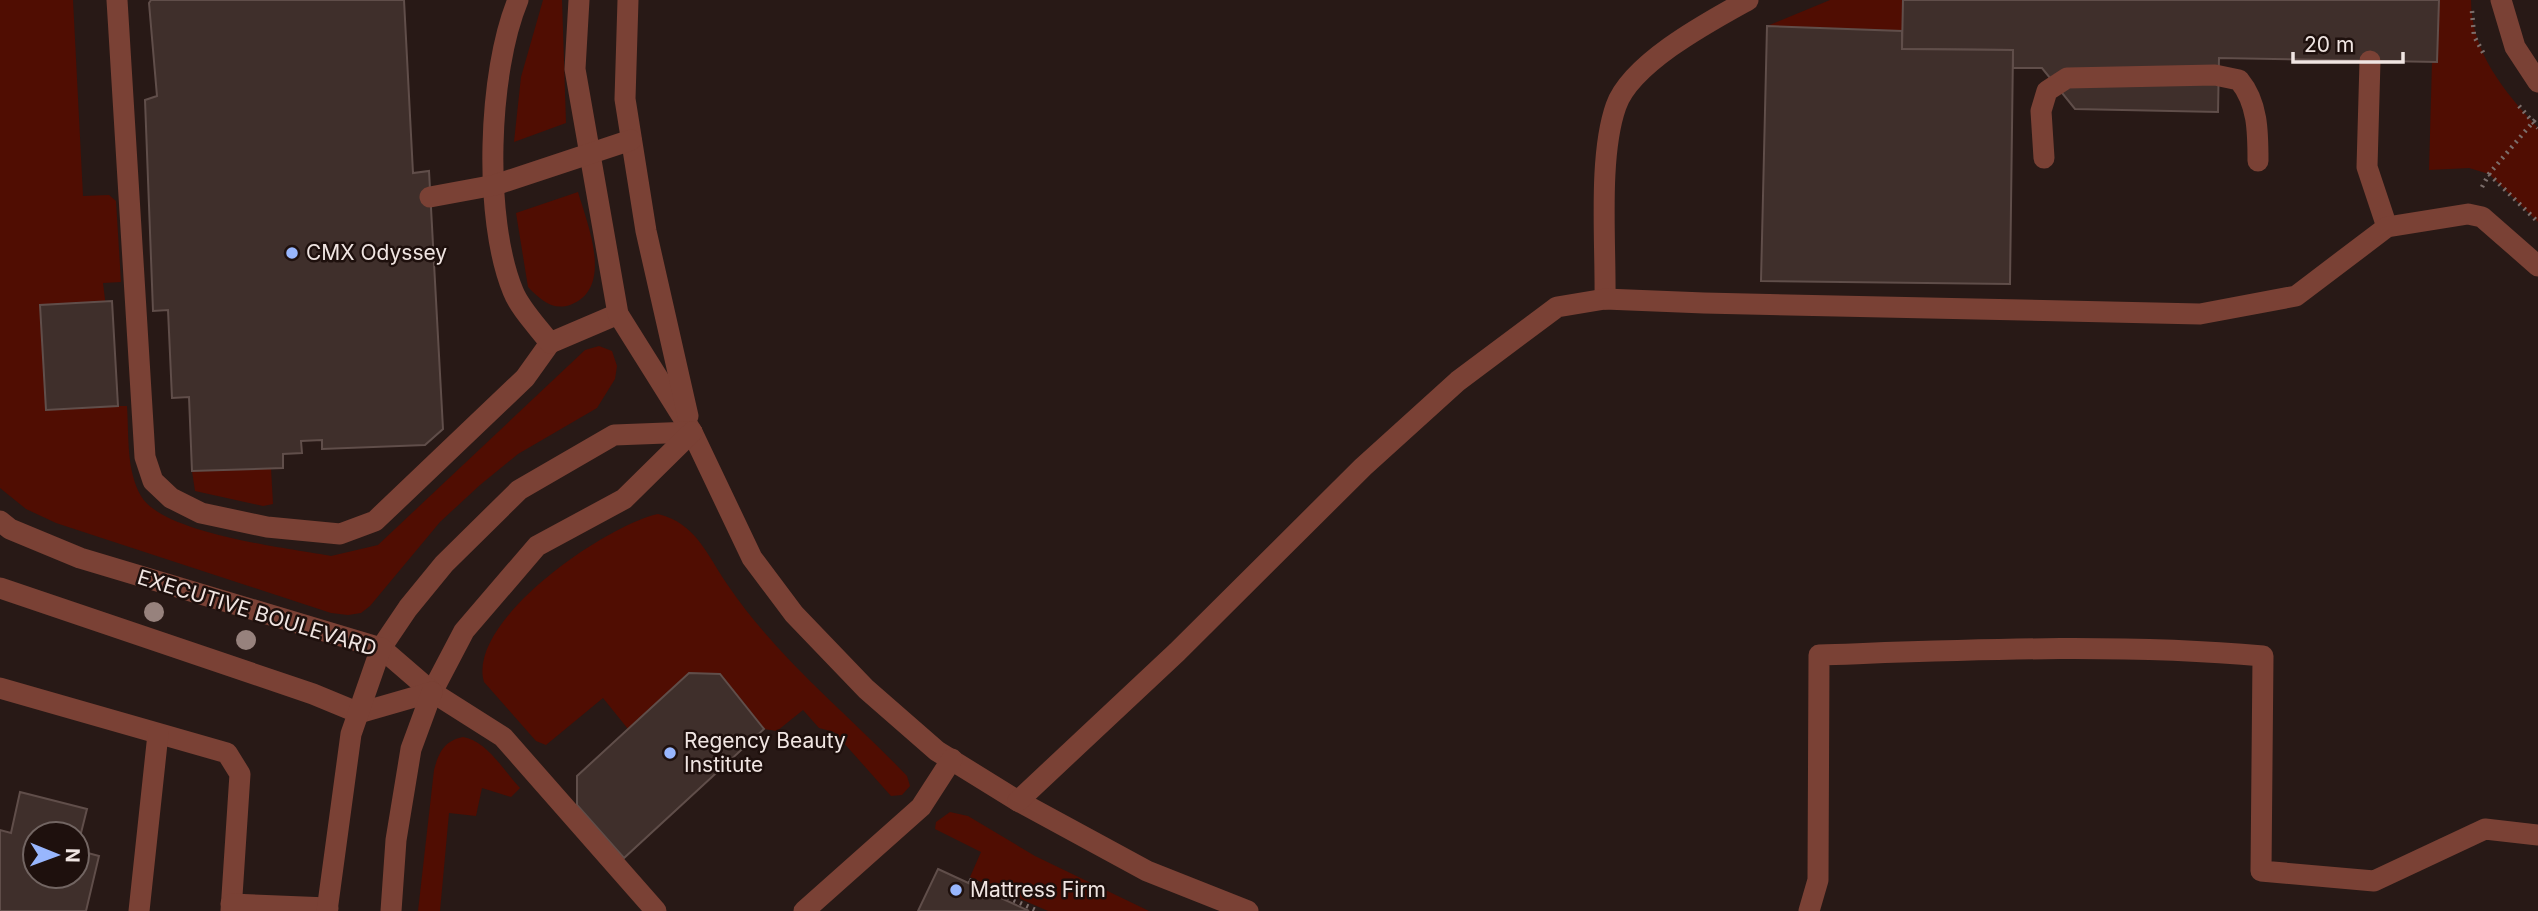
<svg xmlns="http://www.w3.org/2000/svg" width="2538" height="911" font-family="Inter,sans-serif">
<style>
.green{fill:#500d02}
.building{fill:#3f2f2b;stroke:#604e4a;stroke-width:2}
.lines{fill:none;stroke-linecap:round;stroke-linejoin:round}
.path{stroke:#7c6e6b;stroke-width:4.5;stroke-dasharray:2 5;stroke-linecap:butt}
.service{stroke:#7a4135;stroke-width:21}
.pedestrian{stroke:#7a4135;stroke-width:21}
.minor{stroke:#7a4135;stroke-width:21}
.tree{fill:#97827d}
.poi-dot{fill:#98b6fd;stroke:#1e100d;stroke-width:2.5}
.labels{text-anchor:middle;stroke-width:5;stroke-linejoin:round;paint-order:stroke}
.poi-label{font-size:21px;fill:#f0e5e2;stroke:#1e100d;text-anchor:start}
.street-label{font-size:21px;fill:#f0e5e2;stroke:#1e100d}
</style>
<rect width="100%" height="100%" fill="#281916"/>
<g class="green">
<path d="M0,0H73L83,196L109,195L116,201L121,282L103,283L118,406H127C129,435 126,470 141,496C163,534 288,548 331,556L378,545L585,350L599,346L612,351L617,366L615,379L597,408L518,454L480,485L440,522L370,606L361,613L348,615L331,613L56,523L26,509L0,488Z"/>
<polygon points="543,0 562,0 566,123 514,142 521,77"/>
<polygon points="1830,0 1903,0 1902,31 1767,26"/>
<path d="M2439,0H2471C2471,52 2504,91 2538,128V222L2489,174L2469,168L2429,170L2432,62H2437Z"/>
<path d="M578,192C587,223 615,289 570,305C552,311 540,299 528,287L516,213Z"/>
<polygon points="271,468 273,504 263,506 195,491 192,471"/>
<path d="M658,514C696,523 707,555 727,584C777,658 846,712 907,776L910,786L902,795L891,796L834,732L819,728L803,710L777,731L764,729L720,674L689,673L628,729L603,698L546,745L536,741L484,682C466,621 606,525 658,514Z"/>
<path d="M463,737C486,740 505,772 520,788L511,797L482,788L476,816L449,813L440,911H418L434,770C439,752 444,741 463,737Z"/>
<polygon points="950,812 968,816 1035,856 1149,911 1048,911 970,877 981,852 935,829 936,822"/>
</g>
<g class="building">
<polygon points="151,0 404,0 413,173 429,171 443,429 425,445 322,449 322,440 301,441 302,453 283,454 283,468 192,471 189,397 172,398 168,310 153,311 145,100 157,96 149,3"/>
<polygon points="1903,0 2439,0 2437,62 2219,58 2218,112 2075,109 2042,68 2013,68 2013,50 1902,49"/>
<polygon points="1767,26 1902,31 1902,49 2013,50 2010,284 1761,281"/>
<polygon points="112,301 118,406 46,410 40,305"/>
<polygon points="689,673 720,674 764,729 624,858 577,805 577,776"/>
<polygon points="20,792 87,809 77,849 77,834 35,834 35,876 77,876 77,850 99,856 86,911 0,911 0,830 11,833"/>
<polygon points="938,869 1029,911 918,911"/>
</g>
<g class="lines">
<g class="path">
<polyline points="2472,11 2474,36 2485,56"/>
<polyline points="2519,106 2538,128"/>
<polyline points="2489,174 2538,222"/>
<polyline points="2482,187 2489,174 2538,116"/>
<polyline points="969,880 1038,911"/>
</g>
<g class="service">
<polyline points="117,0 145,457 153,481 171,498 201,513 267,527 340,534 375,521 525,378 550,343"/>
<path d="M518,0C488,72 483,218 513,291C520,309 538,327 550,343L618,314"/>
<polyline points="579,0 575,69 618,314 692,432 752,558 794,614 866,689 937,751 1018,801 1147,871 1248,911"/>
<polyline points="628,0 625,99 646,231 688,416"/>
<polyline points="2501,0 2515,47 2538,82"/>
<polyline points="2370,61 2367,167 2387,227"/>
<path d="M2044,158L2041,111L2047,91L2067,78L2215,75L2239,80C2258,103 2258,132 2258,161"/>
<path d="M1605,299C1606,244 1598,157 1616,106C1631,63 1710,21 1748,0"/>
<polyline points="381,648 408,608 444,564 519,490 614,435 692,432"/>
<polyline points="0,688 227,753 240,774 231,911"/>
<polyline points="1018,801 1177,652 1363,467 1458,381 1557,307 1605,299 1704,303 2200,314 2296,296 2387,227 2468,214 2482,217 2538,266"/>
<polyline points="231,904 328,908"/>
<polyline points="139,911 158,734"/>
<polyline points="656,911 503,737 432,692 464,631 537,546 624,499 692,432"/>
<polyline points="804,911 921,807 952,759"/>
<path d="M1809,911L1818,880L1819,655C1966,650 2115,643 2263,656L2261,871L2374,881L2485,829L2538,835"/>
</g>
<polyline class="pedestrian" points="430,197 495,185 631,140"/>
<g class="minor">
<polyline points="0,521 10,529 80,558 381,648 432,692"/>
<polyline points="0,588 313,694 359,713 432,692"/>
<polyline points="327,911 351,734 381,648"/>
<polyline points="391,911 396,840 411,749 432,692"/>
</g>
</g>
<g class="tree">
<circle cx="154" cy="612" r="10"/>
<circle cx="246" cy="640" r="10"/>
</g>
<g class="poi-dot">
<circle cx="292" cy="253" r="7"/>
<circle cx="670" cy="753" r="7"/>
<circle cx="956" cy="890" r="7"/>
</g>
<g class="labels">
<g class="poi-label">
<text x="306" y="260">CMX Odyssey</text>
<text x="684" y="748">Regency Beauty<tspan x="684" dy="24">Institute</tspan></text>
<text x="970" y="897">Mattress Firm</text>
</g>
<g class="street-label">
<text transform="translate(257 613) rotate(17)" y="7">EXECUTIVE BOULEVARD</text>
</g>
</g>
<g transform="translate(56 855) rotate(91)"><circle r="33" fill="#1e100d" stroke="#726562" stroke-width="2"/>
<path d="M0-5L12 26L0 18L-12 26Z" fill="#98b6fd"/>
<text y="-10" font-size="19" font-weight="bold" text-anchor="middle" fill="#f0e5e2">N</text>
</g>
<path d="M2293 52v10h110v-10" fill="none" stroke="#f0e5e2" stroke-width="3.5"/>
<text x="2304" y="52" font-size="21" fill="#f0e5e2" stroke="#1e100d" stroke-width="5" paint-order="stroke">20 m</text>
</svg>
